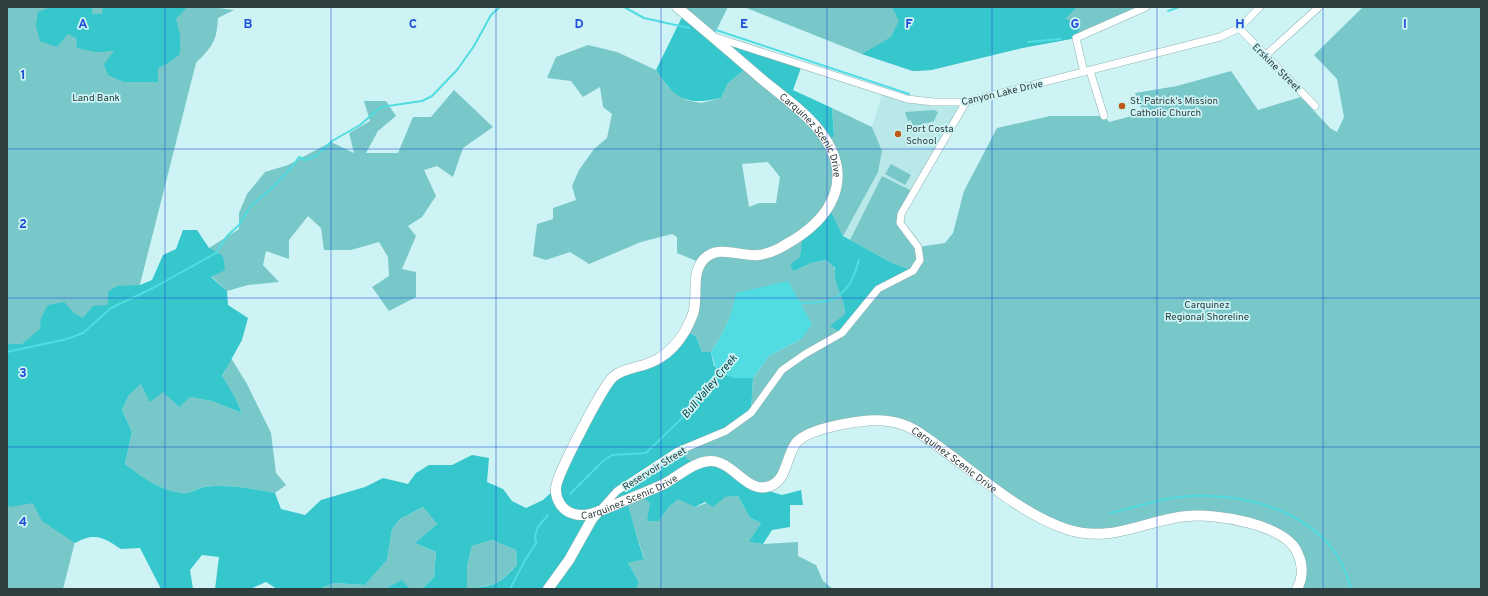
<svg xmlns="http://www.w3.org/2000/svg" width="1488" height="596" font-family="Overpass,sans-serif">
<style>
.built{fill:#b9e8e9}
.green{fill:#78c8ca;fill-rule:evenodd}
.forest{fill:#35c7cc;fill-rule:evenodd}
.water{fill:#51dce1}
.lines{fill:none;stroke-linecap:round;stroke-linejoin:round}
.stream{stroke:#51dce1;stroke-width:2}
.street-casing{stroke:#8fb3b4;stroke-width:8}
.secondary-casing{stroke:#8fb3b4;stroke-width:11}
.street{stroke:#fff;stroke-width:7}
.secondary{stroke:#fff;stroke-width:10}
.grid{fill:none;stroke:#1d4ed8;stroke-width:1;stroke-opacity:0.55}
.poi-dot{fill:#ba5919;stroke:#cef3f4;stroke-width:1.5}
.labels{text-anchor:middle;stroke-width:3.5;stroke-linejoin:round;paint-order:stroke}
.street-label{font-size:10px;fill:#2f3e3e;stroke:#cef3f4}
.park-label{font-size:10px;fill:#243c3d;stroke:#cef3f4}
.poi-label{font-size:10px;fill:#2f3e3e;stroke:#cef3f4;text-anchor:start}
.water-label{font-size:11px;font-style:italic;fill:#004345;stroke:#cef3f4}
.grid-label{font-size:13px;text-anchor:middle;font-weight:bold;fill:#1d4ed8;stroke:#cef3f4;stroke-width:3.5;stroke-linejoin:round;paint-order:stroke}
</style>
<rect width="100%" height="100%" fill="#cef3f4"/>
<polygon class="built" points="883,91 907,99 966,102 901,214 890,262 843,236 881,151 872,127"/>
<g class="green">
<path d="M7,7H210L234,10L218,18C217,41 212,47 196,63L63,589H7Z"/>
<polygon points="677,7 728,7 713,37"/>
<polygon points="744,7 1146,7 1076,38 1022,48 931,70 913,71 862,54"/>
<path d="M1363,7H1481V589H1297L1302,573L1286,537L1201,516L1119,532L1055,525L923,435L889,421L808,434L770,486L696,465L678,451L751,413L753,378L769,356L801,339L737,293C732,316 724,333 711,352H702L696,336L685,331L701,263L677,253V237L672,234L641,242L589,264L570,252L546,260L533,256L537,224L553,219V208L576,200L572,186L579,170L594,149L607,138L612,114L603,107L600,87L583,97L571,81L547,78L556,57L588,45L617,52L656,70L667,86L686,100L701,103L721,98L728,83L748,67L834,135L832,108L872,127L882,151L878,172L843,236L829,209L800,257L794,271L811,263L826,260C829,263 834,266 835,270C839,278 845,305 845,314L831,326L878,289L912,271L890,262L850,240L882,176L914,192L900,223L918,247L945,243L953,233L964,191L997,128L1050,116H1104L1109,122L1143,113L1135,93L1177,86L1231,71L1258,110L1301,97L1330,128L1337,132L1344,117L1337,79L1314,55ZM768,162L780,177L776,203H759L749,207L742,164Z"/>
<polygon points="454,90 493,127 463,148 453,177 437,166 424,170 436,196 422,217 408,226 416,236 402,269 416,272 416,297 389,311 372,287 389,276 388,257 379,242 351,250 324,250 321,228 308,216 289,240 289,259 266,251 263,265 279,282 248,285 227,291 211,276 209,248 239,229 239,213 247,194 265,172 288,165 331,142 354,153 349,133 370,121 364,101 386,101 396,116 378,131 366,153 398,153 413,117 431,117"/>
<polygon points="934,110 938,112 934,121 913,127 911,120 908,121 905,112"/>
<polygon points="891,164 911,175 905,185 885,174"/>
<path d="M231,358L247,384L271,433L276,473L286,485L275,493C256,489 225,484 205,487C197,488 189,495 182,493C159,490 142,477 125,464L132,432L122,410L129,395L141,384L163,392L212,401L242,413L235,397L222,377Z"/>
<path d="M641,494L650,504L659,521L669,507L678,498L695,507L725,497L738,496L750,518L761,523L750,542L763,544L798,542V556L816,565L823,581L833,589H636L639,582L628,563L644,558C637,539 633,519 625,500Z"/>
<polygon points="423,507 437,524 415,543 436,552 434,577 422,589 410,589 402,581 385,589 319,589 334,583 365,585 387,560 392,529 400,519"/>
<path d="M492,540L516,550L517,565C495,587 496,584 466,589L467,566L472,546Z"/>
</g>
<g class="forest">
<polygon points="51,7 92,7 92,14 102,14 103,7 187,7 176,19 180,35 180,54 170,62 158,68 158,82 124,82 108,75 104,64 114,51 96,52 77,48 76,38 68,34 57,47 40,41 36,26 38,12"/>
<polygon points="892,7 1077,7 1065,19 1081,24 1076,38 1022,48 931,70 913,71 862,54 891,37 899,21"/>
<path d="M684,13L713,37L802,65L793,90L832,108L834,136L827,141L748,67L728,83L721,98C686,106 675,99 656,70Z"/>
<path d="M829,208L843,236L890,262L913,271L878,289L842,333L830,326L845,314C845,296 833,286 835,268L826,260L811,263L794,271L790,265L800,257L803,234Z"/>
<path d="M183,230H197L209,248L223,256L225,270L211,277L227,291L228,305L248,318L242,340L222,376L235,397L242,413L212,401L190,397L179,407L163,392L150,402L141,384L129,395L122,410L132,432L125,464C142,477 159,490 182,493C189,495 197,488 205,487C225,484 255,489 275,493L281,509L305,515L321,500L365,487L383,478L408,484L416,473L429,465H452L472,455L489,458L487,482L503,489L512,501L526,508L543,500L555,489L609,381L652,362L685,331L696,336L702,352H711L714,366L735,378H753L751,413L726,431L678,451L696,465L707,462L756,487L782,495L801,490L803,505H790V527L772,530L763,544L749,542L761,523L750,518L738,496L725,497L713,507L705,502L695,507L678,499L669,507L659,521H647L650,504L641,494L626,500C633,520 637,539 644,559L628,563L639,582L636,589H422L434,577L436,552L415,543L437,524L423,507L400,519L392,529L387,560L365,585L334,583L319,589H277L266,582L250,589H215L219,557L202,555L190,570L193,589H161L140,548L121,549C103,537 95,532 75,543L42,521L33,503L10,507L7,504V344H22L40,329L41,318L48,305L64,302L74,313L83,318L93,306L108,305V292L117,286L140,285L152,280L163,255L176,249ZM492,540L516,550L517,565C499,584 494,587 467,588V566L472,546Z"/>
<polygon points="402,580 410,589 385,589"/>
</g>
<path class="water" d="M788,281L812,324L801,339L769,356L753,378H735L717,373L711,352C724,333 732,316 736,293Z"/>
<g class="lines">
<g class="stream">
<polyline points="624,7 644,18 689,28"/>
<polyline points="1168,11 1179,7"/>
<polyline points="716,30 909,94"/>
<polyline points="1028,42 1060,39"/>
<path d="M798,303C805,302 813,303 820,302C845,300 853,281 859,260"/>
<polyline points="7,352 67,339 83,333 111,308 153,288 216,253 227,236 239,225 250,207 273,187 293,166 299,157 305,160 316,156 332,141 360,125 381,107 422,101 432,96 457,70 474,46 491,15 500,7"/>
<polyline points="570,494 603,461 612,455 646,453 681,419 718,371"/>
<path d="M1110,513C1137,507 1164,497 1191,496C1256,493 1335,518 1351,589"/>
<polyline points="510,589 524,562 536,543 535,536 538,527 548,515"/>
</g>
<g class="street-casing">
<g id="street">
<polyline points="1239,28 1315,106"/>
<polyline points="715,37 907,99 933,102 966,102 1220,37 1239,28 1260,7"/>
<polyline points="1266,55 1319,7"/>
<polyline points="1090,71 1104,116"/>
<polyline points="1084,72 1076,38 1146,7"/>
<polyline points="600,510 617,491 678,451 726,431 751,413 782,370 805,354 842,333 878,289 913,271 920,260 918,247 900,223 901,214 966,102"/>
</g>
</g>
<g class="secondary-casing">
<g id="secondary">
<path id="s1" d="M677,7C706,31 735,56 764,81C782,96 804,111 819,130C857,178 832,219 785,245C777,250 768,254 758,255C740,257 719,244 704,259C690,274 699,296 693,314C684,338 670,357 644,365C633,368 621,370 613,377C603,386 556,476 556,488C555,499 562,511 574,514C588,518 604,509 617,504C633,497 649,491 664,484C679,476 693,462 710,461C733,460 747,495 770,486C787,480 786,456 796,443C809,427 867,418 888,421C897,422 906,425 915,430C962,460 1013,511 1066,529C1112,544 1144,520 1187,516C1215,513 1287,524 1298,554C1303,565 1303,578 1297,589"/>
<polyline points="548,589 569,560 592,519 599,511"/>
</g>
</g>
<use href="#street" class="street"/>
<use href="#secondary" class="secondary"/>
</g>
<path class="grid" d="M165,7V589M331,7V589M496,7V589M661,7V589M827,7V589M992,7V589M1157,7V589M1323,7V589M7,149H1481M7,298H1481M7,447H1481"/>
<g class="poi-dot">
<circle cx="1122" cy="106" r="4"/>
<circle cx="898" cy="134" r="4"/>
</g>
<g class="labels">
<g class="street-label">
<text transform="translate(1277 67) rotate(45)" y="4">Erskine Street</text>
<text transform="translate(1002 92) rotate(-13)" y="4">Canyon Lake Drive</text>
<text dy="4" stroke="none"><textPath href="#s1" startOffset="188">Carquinez Scenic Drive</textPath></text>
<text dy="4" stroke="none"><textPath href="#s1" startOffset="1180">Carquinez Scenic Drive</textPath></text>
<text transform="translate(654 468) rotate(-32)" y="4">Reservoir Street</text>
<text dy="4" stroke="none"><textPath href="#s1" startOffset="797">Carquinez Scenic Drive</textPath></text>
</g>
<g class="park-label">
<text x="96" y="101">Land Bank</text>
<text x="1207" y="308">Carquinez<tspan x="1207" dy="12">Regional Shoreline</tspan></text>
</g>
<g class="poi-label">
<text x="1130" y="104">St. Patrick's Mission<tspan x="1130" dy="12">Catholic Church</tspan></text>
<text x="906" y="132">Port Costa<tspan x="906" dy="12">School</tspan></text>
</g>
<g class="water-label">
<text transform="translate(709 386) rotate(-50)" y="4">Bull Valley Creek</text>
</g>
</g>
<g class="grid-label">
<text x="83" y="28">A</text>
<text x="248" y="28">B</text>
<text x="413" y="28">C</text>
<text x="579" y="28">D</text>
<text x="744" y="28">E</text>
<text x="909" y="28">F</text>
<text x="1075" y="28">G</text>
<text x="1240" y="28">H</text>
<text x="1405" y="28">I</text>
<text x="23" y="79">1</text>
<text x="23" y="228">2</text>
<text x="23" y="377">3</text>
<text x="23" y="526">4</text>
</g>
<rect width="1488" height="596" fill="none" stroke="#2f3e3e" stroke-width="16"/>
</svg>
